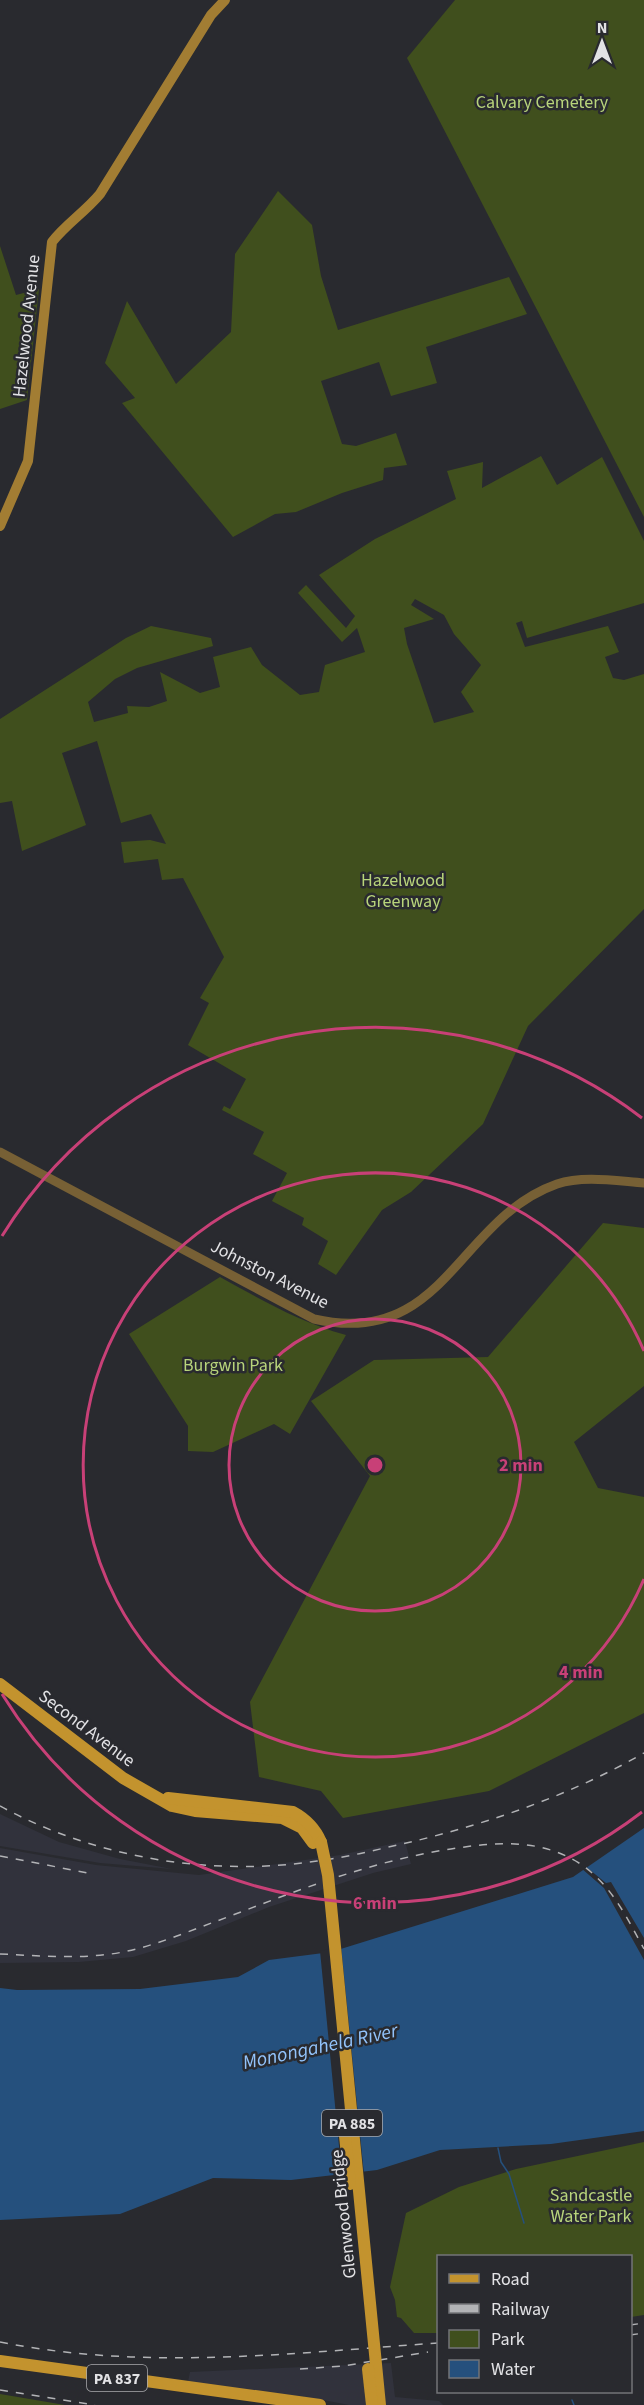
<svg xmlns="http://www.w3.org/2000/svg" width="644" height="2405" font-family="'Source Sans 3',sans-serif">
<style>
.built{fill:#31323c}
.green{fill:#404f1d;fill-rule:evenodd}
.water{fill:#25507d}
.pier{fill:#292a2f}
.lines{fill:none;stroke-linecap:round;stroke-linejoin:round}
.stream{stroke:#25507d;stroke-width:1.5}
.tertiary{stroke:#776035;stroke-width:9}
.secondary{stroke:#a27d33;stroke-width:10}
.primary{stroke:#c3932e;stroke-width:12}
.rail{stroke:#b2b3b6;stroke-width:1.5;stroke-dasharray:8 8;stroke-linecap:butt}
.primary-bridge{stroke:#c3932e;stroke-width:12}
.ring{fill:none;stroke:#c84077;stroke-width:3}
.labels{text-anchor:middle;stroke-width:5;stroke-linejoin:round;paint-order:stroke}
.shield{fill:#292a2f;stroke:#aaabae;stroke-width:1.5}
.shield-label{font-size:16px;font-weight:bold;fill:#e2e2e5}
.park-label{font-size:18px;fill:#b8d47b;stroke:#292a2f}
.street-label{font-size:18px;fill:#e2e2e5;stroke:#292a2f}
.water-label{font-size:20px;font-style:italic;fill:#92c3fb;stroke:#292a2f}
.centre{fill:#c84077;stroke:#292a2f;stroke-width:3}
.ring-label{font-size:18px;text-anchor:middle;font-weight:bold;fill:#c84077;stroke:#292a2f;stroke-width:5;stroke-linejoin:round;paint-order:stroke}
</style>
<rect width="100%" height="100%" fill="#292a2f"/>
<g class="built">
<polygon points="0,1814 59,1842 120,1859 172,1869 100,1863 0,1846"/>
<polygon points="405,1841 411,1864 373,1873 269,1907 186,1941 133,1957 79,1962 0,1963 0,1848 96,1865 199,1875 340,1855"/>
<polygon points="391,2363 395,2397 439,2401 443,2405 349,2405 313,2398 188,2382 190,2372"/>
</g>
<g class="green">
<polygon points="455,0 644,0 644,517 407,58"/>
<polygon points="278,191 312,225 321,276 338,330 509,277 527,314 426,347 437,383 391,396 379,362 321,381 342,444 356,446 396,433 407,465 384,468 383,480 342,493 296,512 275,514 233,537 122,403 135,398 105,363 127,301 176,384 231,332 235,254"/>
<polygon points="0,246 16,295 39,289 27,400 0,409"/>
<path d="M541,456L557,485L602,457L644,541V603L527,638L522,621L516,623L525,647L608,626L619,652L605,657L613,678L624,680L644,674V909L528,1026L483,1124L411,1192L382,1210L336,1275L318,1264L328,1241L302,1225L304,1218L272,1201L287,1173L253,1154L264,1132L222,1110L224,1106L230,1109L246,1079L188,1045L209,1003L200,998L224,957L183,878L162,880L158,859L124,863L121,842L150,840L166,844L151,814L121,823L97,741L62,753L86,825L22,851L12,801L0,803V719L126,638L151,626L211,638L213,646L137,668L115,679L88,702L94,722L128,713L127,706L149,707L167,701L160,672L200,693L220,687L213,657L251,647L262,665L300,695L319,692L325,665L365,652L357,628L342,642L298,593L306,585L346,628L355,616L319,575L375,539L456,499L447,471L483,462L482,488ZM415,599L444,615L454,634L481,665L461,692L474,712L434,723L407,644L404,628L434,619L411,605Z"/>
<polygon points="603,1223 644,1228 644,1386 574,1442 598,1488 644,1497 644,1713 489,1791 343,1818 321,1791 259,1777 250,1702 370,1476 311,1401 374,1360 488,1357"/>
<path d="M220,1277C264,1301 297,1321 346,1335L290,1434L274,1424L213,1452L188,1451V1426L129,1334Z"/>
<polygon points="644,2142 644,2315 631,2317 630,2256 438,2256 438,2333 414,2333 401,2318 397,2317 395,2300 390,2287 406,2213 459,2187 516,2169"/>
<polygon points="0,2394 65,2405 0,2405"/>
</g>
<polygon class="water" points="644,1828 644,2131 551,2144 440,2150 377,2170 291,2180 213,2178 120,2214 0,2220 0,1988 17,1990 140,1989 238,1977 269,1960 331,1952 573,1877"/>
<g class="pier">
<polygon points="585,1866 606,1883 611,1882 644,1938 644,1960 604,1888 581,1868"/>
<polygon points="341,1946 364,2174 342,2177 320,1951"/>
</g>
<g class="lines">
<g class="stream">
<polyline points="498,2148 501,2162 509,2174 524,2223"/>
<polyline points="572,2400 574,2405"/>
</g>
<path class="tertiary" d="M0,1152L314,1319C445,1349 457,1219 557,1184C583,1175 617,1181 644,1183"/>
<path class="secondary" d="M0,526L28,461L52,242C66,224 85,212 100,194L211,15L225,0"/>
<g class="primary">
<polyline points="0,1684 123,1778 172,1806 195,1811 282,1818 302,1828 313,1843"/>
<path d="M168,1798L293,1812C306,1819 315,1828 321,1842"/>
<polyline points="0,2361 320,2405"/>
</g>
<g class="rail">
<path d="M0,1806C95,1858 211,1877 317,1861C350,1857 383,1848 415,1841C496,1821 572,1794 644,1753"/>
<polyline points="0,1856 88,1873"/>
<path d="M0,1954C47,1956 94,1961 140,1948C166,1941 192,1930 217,1921C294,1892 370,1861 451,1849C495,1842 539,1838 579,1863C611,1884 626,1916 644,1949"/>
<polyline points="630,2325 644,2323"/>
<polyline points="630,2335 644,2333"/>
<path d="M0,2342C145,2371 293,2353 438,2343"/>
<polyline points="300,2369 343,2366 428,2352"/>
<polyline points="0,2390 95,2405"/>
</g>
<g class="primary-bridge">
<polyline points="321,1842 328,1875 380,2405"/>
<polyline points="345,2136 350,2184"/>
<polyline points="368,2369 372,2405"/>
</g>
</g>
<g class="ring">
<circle cx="375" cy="1465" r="146"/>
<path d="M644 1579A292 292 0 1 1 644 1351"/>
<path d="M642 1812A438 438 0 0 1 2 1694M2 1236A438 438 0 0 1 642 1118"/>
</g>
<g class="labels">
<g class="shield">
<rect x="322" y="2110" width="60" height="26" rx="4.5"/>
<rect x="87" y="2365" width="60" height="26" rx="4.5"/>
</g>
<g class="shield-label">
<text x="352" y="2129">PA 885</text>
<text x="117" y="2384">PA 837</text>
</g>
<g class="park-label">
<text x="542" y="108">Calvary Cemetery</text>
<text x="403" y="886">Hazelwood<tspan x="403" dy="21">Greenway</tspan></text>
<text x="233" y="1371">Burgwin Park</text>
<text x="591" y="2201">Sandcastle<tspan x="591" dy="21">Water Park</tspan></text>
</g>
<g class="street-label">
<text transform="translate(26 326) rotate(-84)" y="6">Hazelwood Avenue</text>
<text transform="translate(270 1274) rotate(27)" y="6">Johnston Avenue</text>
<text transform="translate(87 1728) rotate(37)" y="6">Second Avenue</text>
<text transform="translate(343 2214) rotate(-96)" y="6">Glenwood Bridge</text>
</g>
<g class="water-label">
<text transform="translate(320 2046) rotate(-12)" y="7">Monongahela River</text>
</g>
</g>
<circle cx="375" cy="1465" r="9" class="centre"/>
<g class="ring-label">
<text x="521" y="1471">2 min</text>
<text x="581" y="1678">4 min</text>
<text x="375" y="1909">6 min</text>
</g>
<rect x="437" y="2255" width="195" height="138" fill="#292a2f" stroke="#737478" stroke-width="1.5"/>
<rect x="449" y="2274" width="30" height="9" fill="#c3932e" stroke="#737478" stroke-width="1.5"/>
<text x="491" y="2285" font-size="18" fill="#e2e2e5">Road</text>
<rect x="449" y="2304" width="30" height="9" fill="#b2b3b6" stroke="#737478" stroke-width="1.5"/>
<text x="491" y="2315" font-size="18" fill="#e2e2e5">Railway</text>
<rect x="449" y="2330" width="30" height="18" fill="#404f1d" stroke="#737478" stroke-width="1.5"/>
<text x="491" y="2345" font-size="18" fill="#e2e2e5">Park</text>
<rect x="449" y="2360" width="30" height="18" fill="#25507d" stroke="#737478" stroke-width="1.5"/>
<text x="491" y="2375" font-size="18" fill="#e2e2e5">Water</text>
<g transform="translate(602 42)" stroke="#292a2f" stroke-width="4.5" paint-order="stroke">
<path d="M0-4.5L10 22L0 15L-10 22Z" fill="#e2e2e5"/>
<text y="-9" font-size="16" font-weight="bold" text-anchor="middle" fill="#e2e2e5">N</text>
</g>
</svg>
